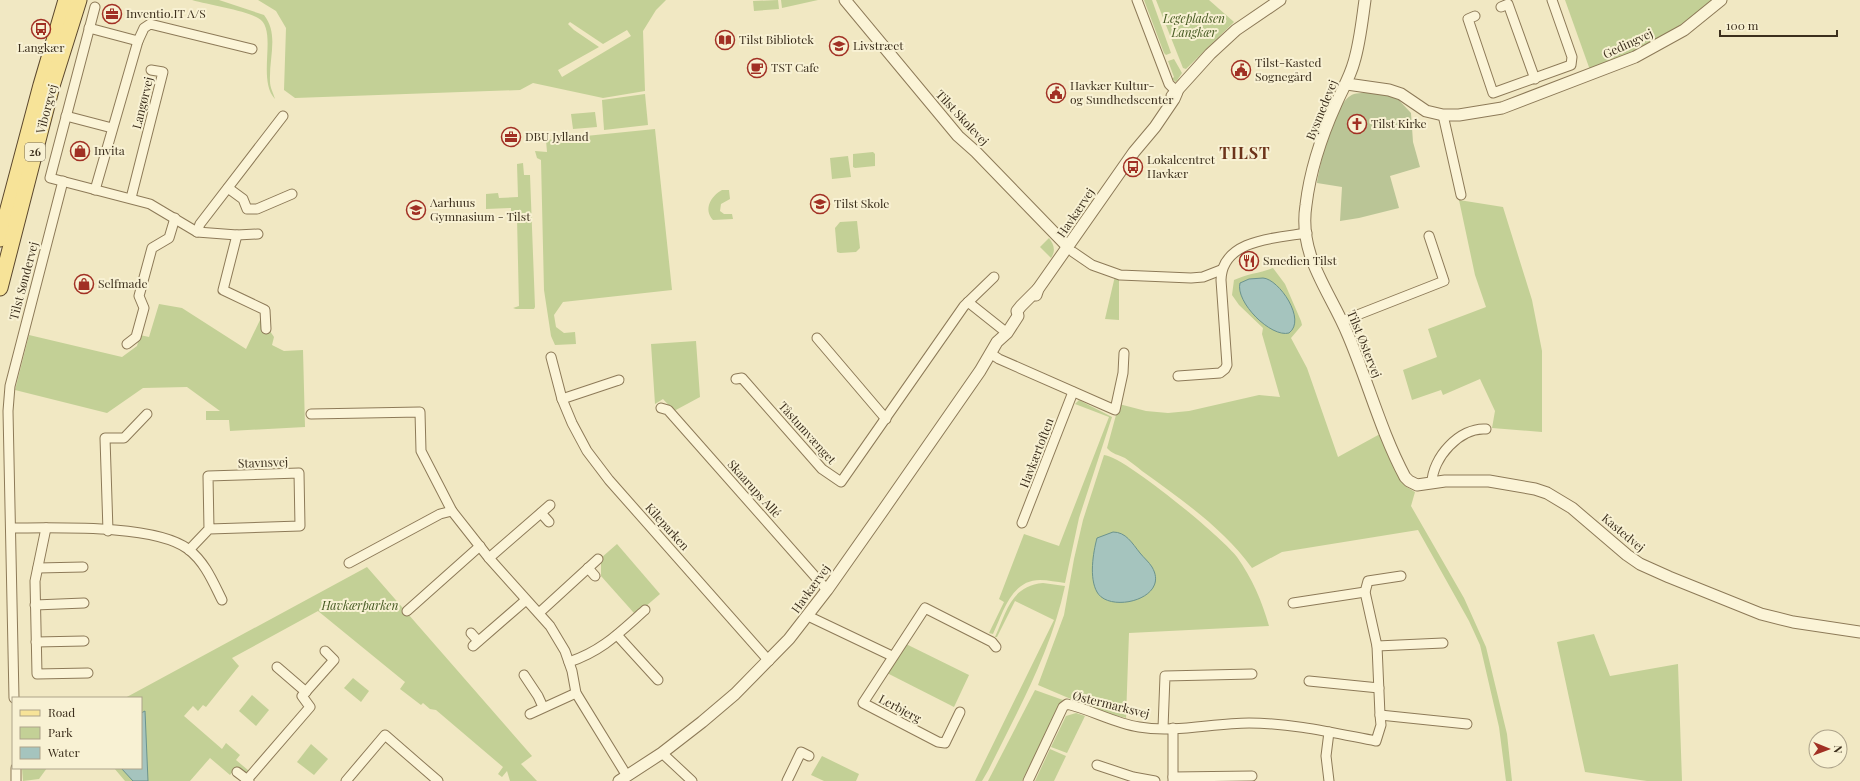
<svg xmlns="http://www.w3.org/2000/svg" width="1860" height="781" font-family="'Playfair Display',serif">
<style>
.green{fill:#c3d096;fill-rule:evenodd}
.cemetery{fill:#bac596}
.water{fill:#a5c4be;stroke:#6b938d}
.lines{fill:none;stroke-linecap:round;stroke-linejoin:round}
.minor-casing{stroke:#8d7a58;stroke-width:11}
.tertiary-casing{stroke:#8d7a58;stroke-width:13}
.primary-casing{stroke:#5b472d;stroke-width:17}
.minor{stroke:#fbf4d7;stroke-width:9}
.tertiary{stroke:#fbf4d7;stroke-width:11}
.primary{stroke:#f7e398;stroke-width:15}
.labels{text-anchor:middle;stroke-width:4;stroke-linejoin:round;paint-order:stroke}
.shield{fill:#f8f1d3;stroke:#746954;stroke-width:1}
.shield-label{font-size:11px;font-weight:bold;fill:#3c2f1d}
.poi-label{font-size:12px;fill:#3c2f1d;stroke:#f8f1d3;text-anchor:start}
.park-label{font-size:12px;font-style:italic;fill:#465a22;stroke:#f8f1d3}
.street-label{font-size:12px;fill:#3c2f1d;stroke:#f8f1d3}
.district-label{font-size:16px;font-weight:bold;letter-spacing:1px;fill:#6c331a;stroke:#f8f1d3}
</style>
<rect width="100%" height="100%" fill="#f1e8c3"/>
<g class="green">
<path d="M192,0H219L264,15C279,34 269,57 270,81C270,88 273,92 275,99C256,79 279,29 258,18C244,10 209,5 192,0Z"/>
<path d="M258,0H666L656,10L643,31L645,91L603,98L533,83L520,90L295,98L284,90L286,28L276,11ZM570,22L603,44L627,30L631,36L562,77L558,70L599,47L574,30L568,24Z"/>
<polygon points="778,0 779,9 754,11 753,1"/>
<polygon points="781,0 818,0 782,8"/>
<polygon points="1144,0 1152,0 1171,53 1166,55 1164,53"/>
<polygon points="1156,0 1209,0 1234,22 1186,69 1183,68"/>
<polygon points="1565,0 1714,0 1675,29 1638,50 1590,70"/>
<polygon points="1174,59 1182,73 1176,82 1172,79 1174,77 1168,61"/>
<polygon points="645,94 648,125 604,130 602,100"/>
<polygon points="595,112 597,127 573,129 571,114"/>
<polygon points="655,129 672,290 563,302 554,315 556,327 564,333 575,332 576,344 555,345 551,336 544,290 541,160 537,158 535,151 547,152 546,140"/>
<polygon points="873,152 875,154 875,166 855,168 853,167 853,154"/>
<polygon points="848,156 851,177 832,179 830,158"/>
<polygon points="523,163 524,175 530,175 535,307 534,309 516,309 513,308 519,306 517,218 511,218 511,208 486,209 486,194 498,193 499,198 518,197 517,164"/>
<path d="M722,190H729L730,199L721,204L720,211L724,214H732L733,219L713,220C703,209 711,196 722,190Z"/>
<polygon points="1459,200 1503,207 1532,300 1542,351 1542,432 1492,428 1495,411 1480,379 1443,395 1441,390 1412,400 1403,370 1437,357 1428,329 1486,307 1475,275"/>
<polygon points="857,221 860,248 856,252 840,253 837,252 835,228 840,222"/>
<path d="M1049,238C1054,245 1056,250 1051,258L1040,247Z"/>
<path d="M1273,268L1285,284L1301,321L1302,325L1291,338L1307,368L1338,457L1380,434L1405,486L1415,492L1411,506L1464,598L1486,647L1507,734L1512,781H1506L1499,727L1480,645L1469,621L1418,530L1282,552L1252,568C1223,528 1182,500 1142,471C1137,467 1131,462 1125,458C1119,455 1112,454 1107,448L1119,404L1146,411L1168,413L1189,411L1259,395L1280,397L1262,334L1263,328L1239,305L1232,295L1234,280C1246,274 1260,273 1273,268Z"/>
<polygon points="1115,276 1119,278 1119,320 1105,319"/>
<polygon points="159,304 182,308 246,349 261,318 274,337 272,345 284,351 303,350 305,427 230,431 229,420 206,420 206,411 220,411 187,387 143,388 107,413 15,390 29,335 122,357 137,346 140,335 149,337"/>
<polygon points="696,341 700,397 674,411 663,399 655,404 651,344"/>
<path d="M1079,400L1112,417L1079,518L1065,583C1057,582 1048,580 1040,580C1011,580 1003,613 993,634L989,633L1004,602L999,599L1024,534L1059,546L1109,417L1075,404Z"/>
<path d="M1104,455C1124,456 1223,538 1237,557C1252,578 1262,601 1269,626L1129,633L1126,718L1099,711L1038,685L1064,615L1074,559L1083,520Z"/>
<polygon points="617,544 660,594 645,607 634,613 601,576 601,558"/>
<polygon points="367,567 532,756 521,764 537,781 510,781 507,771 502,777 498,774 503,767 436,710 430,709 423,703 421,705 400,689 405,682 318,611 232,658 239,666 206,707 203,705 198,711 193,706 184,716 222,749 226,743 240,755 236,760 249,771 248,773 243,772 237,767 230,775 210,758 190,781 125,781 114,768 141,768 141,698 125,698"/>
<path d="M1043,583L1065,586C1051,652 1018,710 989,769L982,781H975L1054,620L1015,601L997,637H995C1007,611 1011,586 1043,583Z"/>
<polygon points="1594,634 1610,676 1678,664 1682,781 1647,781 1585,772 1557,642"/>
<polygon points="906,644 969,675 954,707 887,673"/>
<polygon points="353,678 369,691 361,702 344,688"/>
<polygon points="1035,690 1063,700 1022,781 988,781"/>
<polygon points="252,695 269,710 256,726 239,711"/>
<polygon points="1076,713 1085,716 1067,753 1051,747 1066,716"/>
<polygon points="311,744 328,759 314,775 297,762"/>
<polygon points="1050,749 1066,756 1054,781 1035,781"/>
<polygon points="822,756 859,774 856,781 824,781 811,775"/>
<polygon points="22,768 47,768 39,779 23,781"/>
</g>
<path class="cemetery" d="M1382,93L1395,96L1411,113L1413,142L1420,167L1390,176L1399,208L1359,218L1340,221L1342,187L1317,183C1321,162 1333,101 1354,94C1362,92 1374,94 1382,93Z"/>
<g class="water">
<path d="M1263,278C1279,279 1307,320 1289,333C1271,338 1235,302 1240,283L1249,279Z"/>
<path d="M1113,532C1126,532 1132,543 1140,553C1144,558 1149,562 1152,567C1171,599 1109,614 1097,592C1089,578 1093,553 1097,538Z"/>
<polygon points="145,711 148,781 133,781 121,768 141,768 141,713"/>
</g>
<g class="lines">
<g class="minor-casing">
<g id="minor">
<polyline points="1137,0 1169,84 1177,92"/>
<polyline points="95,7 50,178 150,204 197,232 237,235 258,234"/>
<polyline points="1501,7 1508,4 1535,79"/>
<polyline points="1475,16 1468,19 1493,93 1571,65 1572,57 1552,0"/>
<polyline points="89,28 138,41"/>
<polyline points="1443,115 1461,195"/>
<polyline points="66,116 112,128"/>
<polyline points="228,188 243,199 247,209 257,209 292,194"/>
<polyline points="95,190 138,41 144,28 150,24 252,49"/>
<polyline points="131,198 163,72 151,70"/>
<polyline points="197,232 200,224 283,116"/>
<polyline points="237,235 223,290 265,310 266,329"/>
<polyline points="1073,252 1092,265 1120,275 1191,278 1203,277 1221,270"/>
<polyline points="968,302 1007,333"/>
<polyline points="1342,321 1444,281 1429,236"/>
<polyline points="817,338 886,419"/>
<polyline points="127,344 136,337 144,308 139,296 152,248 169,238 175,218"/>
<polyline points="990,353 999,359 1115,410 1123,373 1124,353"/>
<polyline points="551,357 562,399 572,423 587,451 609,480 769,661"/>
<path d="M1178,376L1220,373L1225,369L1227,365L1221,280C1222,239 1276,238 1307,233"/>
<polyline points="736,379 742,378 822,469 841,482 964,306 994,277"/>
<polyline points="562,399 619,380"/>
<polyline points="661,408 668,410 827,590"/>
<polyline points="311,414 420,412 421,451 452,511 489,558 550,626 565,651 572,671 576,693 627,776"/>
<path d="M1432,483C1432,458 1460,427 1486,429"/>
<polyline points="541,513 549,522"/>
<polyline points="1022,523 1073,392"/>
<path d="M11,528C55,528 155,524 188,549C205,562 213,582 222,600"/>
<polyline points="46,528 35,581 37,674 88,673"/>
<polyline points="108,531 105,438 124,438 147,414"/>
<polyline points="189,550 209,529 208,476 299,473 300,526 209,529"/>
<polyline points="489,558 550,505"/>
<polyline points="349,563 440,514 452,511"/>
<polyline points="38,568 83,567"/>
<polyline points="588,568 595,576"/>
<polyline points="1293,603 1365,592"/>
<polyline points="35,605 84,603"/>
<polyline points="407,611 480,546"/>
<polyline points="539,613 598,559"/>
<polyline points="808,616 892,656"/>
<polyline points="471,633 478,641"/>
<polyline points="617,635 658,680"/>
<polyline points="36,642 84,641"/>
<polyline points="473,646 526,600"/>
<polyline points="1377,646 1443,643"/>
<path d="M569,662C602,651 619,633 645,610"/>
<polyline points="277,667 306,692"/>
<polyline points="524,675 538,696 543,707"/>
<polyline points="1309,681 1379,688"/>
<polyline points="14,698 8,411 10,386 63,181"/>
<polyline points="960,712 945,743 938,742 863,703 925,608 992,642 996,647"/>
<polyline points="530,714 576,693"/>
<polyline points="1380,715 1467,724"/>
<polyline points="1163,728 1165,676 1252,674"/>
<polyline points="662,753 692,781"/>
<polyline points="1097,765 1133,777 1155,781"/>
<polyline points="16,768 16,781"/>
<polyline points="237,772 249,781"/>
<polyline points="1173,777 1252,776"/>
<polyline points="246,781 310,707 302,696 334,660 325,651"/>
<polyline points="346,781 385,735 438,781"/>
<polyline points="787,781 801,752 809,756"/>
<path d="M1028,781L1063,707L1067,704C1092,710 1114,723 1139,727C1175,733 1213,723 1249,723C1292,723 1334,733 1376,741L1381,725L1380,715L1377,646L1365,592L1368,581L1401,576"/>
<polyline points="1173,781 1173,728"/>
<polyline points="1329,781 1326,756 1329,732"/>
</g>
</g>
<g class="tertiary-casing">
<g id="tertiary">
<polyline points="845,0 958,136 976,152 1068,247"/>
<path d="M1365,0C1362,21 1360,42 1354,62C1350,77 1342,90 1336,104C1322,135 1310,171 1306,205C1298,256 1330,291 1348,335C1368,382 1381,432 1405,477L1409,481L1417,485L1445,481H1489L1535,489L1547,493L1572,508L1627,555L1640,564L1669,577L1761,614L1793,622L1860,632"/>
<polyline points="1347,84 1389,90 1401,94 1426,111 1443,115 1459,115 1502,108 1635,57 1684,30 1721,0"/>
<polyline points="1172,96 1210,54 1236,30 1280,0"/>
<polyline points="1036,295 1038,289 1134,152 1155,127 1174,99 1177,92"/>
<polyline points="619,781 662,753 702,722 735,694 789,639 827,590 884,509 980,371 997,342 1007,333 1018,316 1017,311 1021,306 1038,289"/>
</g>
</g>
<g class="primary-casing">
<g id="primary">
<polyline points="0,239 41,85 66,0"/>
<polyline points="0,288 52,86 79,0"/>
</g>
</g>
<use href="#minor" class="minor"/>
<use href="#tertiary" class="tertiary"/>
<use href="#primary" class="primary"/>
</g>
<defs>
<g id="office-ring" transform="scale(1)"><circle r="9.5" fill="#f8f1d3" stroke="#a13024" stroke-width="1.5"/><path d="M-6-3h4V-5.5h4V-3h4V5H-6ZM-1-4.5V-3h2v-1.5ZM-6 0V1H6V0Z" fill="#a13024"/></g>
<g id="bus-ring" transform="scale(1)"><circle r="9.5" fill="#f8f1d3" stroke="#a13024" stroke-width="1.5"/><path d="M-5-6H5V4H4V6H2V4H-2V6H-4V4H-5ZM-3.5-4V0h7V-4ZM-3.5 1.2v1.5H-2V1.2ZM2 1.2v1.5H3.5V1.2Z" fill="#a13024"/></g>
<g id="library-ring" transform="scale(1)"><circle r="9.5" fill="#f8f1d3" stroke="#a13024" stroke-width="1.5"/><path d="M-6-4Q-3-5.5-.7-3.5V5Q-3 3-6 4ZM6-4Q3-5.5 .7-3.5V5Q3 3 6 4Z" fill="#a13024"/></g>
<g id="school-ring" transform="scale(1)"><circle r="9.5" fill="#f8f1d3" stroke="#a13024" stroke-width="1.5"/><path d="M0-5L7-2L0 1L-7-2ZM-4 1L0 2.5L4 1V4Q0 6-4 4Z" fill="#a13024"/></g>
<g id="cafe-ring" transform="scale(1)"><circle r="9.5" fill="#f8f1d3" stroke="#a13024" stroke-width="1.5"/><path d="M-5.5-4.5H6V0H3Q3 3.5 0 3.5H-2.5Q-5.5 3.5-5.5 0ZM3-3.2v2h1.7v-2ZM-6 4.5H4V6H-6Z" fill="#a13024"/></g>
<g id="civic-ring" transform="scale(1)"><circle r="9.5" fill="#f8f1d3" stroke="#a13024" stroke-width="1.5"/><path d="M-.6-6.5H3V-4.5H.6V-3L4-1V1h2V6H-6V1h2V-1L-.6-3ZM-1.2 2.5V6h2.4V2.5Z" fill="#a13024"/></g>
<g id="church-ring" transform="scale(1)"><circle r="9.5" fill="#f8f1d3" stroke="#a13024" stroke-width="1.5"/><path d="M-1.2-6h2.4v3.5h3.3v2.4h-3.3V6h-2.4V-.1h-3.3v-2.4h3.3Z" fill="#a13024"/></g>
<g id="shop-ring" transform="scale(1)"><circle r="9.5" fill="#f8f1d3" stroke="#a13024" stroke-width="1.5"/><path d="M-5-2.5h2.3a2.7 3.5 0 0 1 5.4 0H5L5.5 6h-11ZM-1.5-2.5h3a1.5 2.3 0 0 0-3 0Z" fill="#a13024"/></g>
<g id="restaurant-ring" transform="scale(1)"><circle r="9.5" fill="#f8f1d3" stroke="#a13024" stroke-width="1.5"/><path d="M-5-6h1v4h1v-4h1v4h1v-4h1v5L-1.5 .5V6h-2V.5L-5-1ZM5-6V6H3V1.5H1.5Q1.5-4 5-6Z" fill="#a13024"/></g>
</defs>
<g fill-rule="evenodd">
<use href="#office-ring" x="112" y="14"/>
<use href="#bus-ring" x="41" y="29"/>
<use href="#library-ring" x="725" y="40"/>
<use href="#school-ring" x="839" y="46"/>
<use href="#cafe-ring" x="757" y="68"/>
<use href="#civic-ring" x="1241" y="70"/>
<use href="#civic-ring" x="1056" y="93"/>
<use href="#church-ring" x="1357" y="124"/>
<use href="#office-ring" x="511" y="137"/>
<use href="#shop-ring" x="80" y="151"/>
<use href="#bus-ring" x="1133" y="167"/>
<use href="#school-ring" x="820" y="204"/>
<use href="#school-ring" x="416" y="210"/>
<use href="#restaurant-ring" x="1249" y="261"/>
<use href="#shop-ring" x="84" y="284"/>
</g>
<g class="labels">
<rect class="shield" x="25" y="143" width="20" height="18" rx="3"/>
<g class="shield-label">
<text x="35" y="156">26</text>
</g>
<g class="poi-label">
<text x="126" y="18">Inventio.IT A/S</text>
<text x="739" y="44">Tilst Bibliotek</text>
<text x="853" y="50">Livstræet</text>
<text x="41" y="52" text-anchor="middle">Langkær</text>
<text x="1255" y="67">Tilst-Kasted<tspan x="1255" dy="14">Sognegård</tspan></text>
<text x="771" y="72">TST Cafe</text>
<text x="1070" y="90">Havkær Kultur-<tspan x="1070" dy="14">og Sundhedscenter</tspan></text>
<text x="1371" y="128">Tilst Kirke</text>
<text x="525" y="141">DBU Jylland</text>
<text x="94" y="155">Invita</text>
<text x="1147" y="164">Lokalcentret<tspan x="1147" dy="14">Havkær</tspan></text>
<text x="430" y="207">Aarhuus<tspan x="430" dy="14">Gymnasium - Tilst</tspan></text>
<text x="834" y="208">Tilst Skole</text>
<text x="1263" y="265">Smedien Tilst</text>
<text x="98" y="288">Selfmade</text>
</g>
<g class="park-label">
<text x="1194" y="23">Legepladsen<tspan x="1194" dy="14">Langkær</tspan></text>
<text x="360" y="610">Havkærparken</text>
</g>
<g class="street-label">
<text transform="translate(1628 44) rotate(-25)" y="4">Gedingvej</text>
<text transform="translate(143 103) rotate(-76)" y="4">Langørvej</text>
<text transform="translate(47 109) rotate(-75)" y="4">Viborgvej</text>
<text transform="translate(1322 110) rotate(-68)" y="4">Bysmedevej</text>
<text transform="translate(962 118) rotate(47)" y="4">Tilst Skolevej</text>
<text transform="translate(1076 213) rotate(-56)" y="4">Havkærvej</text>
<text transform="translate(24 281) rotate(-75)" y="4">Tilst Søndervej</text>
<text transform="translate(1364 344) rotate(68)" y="4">Tilst Østervej</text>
<text transform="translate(807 433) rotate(48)" y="4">Tåstumvænget</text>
<text transform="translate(1037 453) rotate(-69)" y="4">Havkærtoften</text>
<text transform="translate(263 463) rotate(-2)" y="4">Stavnsvej</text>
<text transform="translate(754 489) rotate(48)" y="4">Skaarups Allé</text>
<text transform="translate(667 527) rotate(48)" y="4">Kileparken</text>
<text transform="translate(1623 533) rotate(40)" y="4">Kastedvej</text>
<text transform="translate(811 589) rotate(-54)" y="4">Havkærvej</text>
<text transform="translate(1111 705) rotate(14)" y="4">Østermarksvej</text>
<text transform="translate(900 709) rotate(28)" y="4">Lerbjerg</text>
</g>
<g class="district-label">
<text x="1245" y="159">TILST</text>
</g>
</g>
<rect x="12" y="697" width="130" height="72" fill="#f8f1d3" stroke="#ada38a"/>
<rect x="20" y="710" width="20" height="6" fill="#f7e398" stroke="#ada38a"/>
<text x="48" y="717" font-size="12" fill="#3c2f1d">Road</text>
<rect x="20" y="727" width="20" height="12" fill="#c3d096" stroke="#ada38a"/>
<text x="48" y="737" font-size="12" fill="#3c2f1d">Park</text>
<rect x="20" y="747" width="20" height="12" fill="#a5c4be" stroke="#ada38a"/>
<text x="48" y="757" font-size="12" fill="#3c2f1d">Water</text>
<g transform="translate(1828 749) rotate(91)"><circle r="19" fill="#f8f1d3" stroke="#ada38a"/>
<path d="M0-3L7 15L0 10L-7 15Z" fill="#a13024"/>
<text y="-6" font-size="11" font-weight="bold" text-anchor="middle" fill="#3c2f1d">N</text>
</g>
<path d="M1720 30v6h117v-6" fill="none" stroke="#3c2f1d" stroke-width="2"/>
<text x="1726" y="30" font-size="12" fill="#3c2f1d" stroke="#f8f1d3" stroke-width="3" paint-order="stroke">100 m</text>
</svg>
